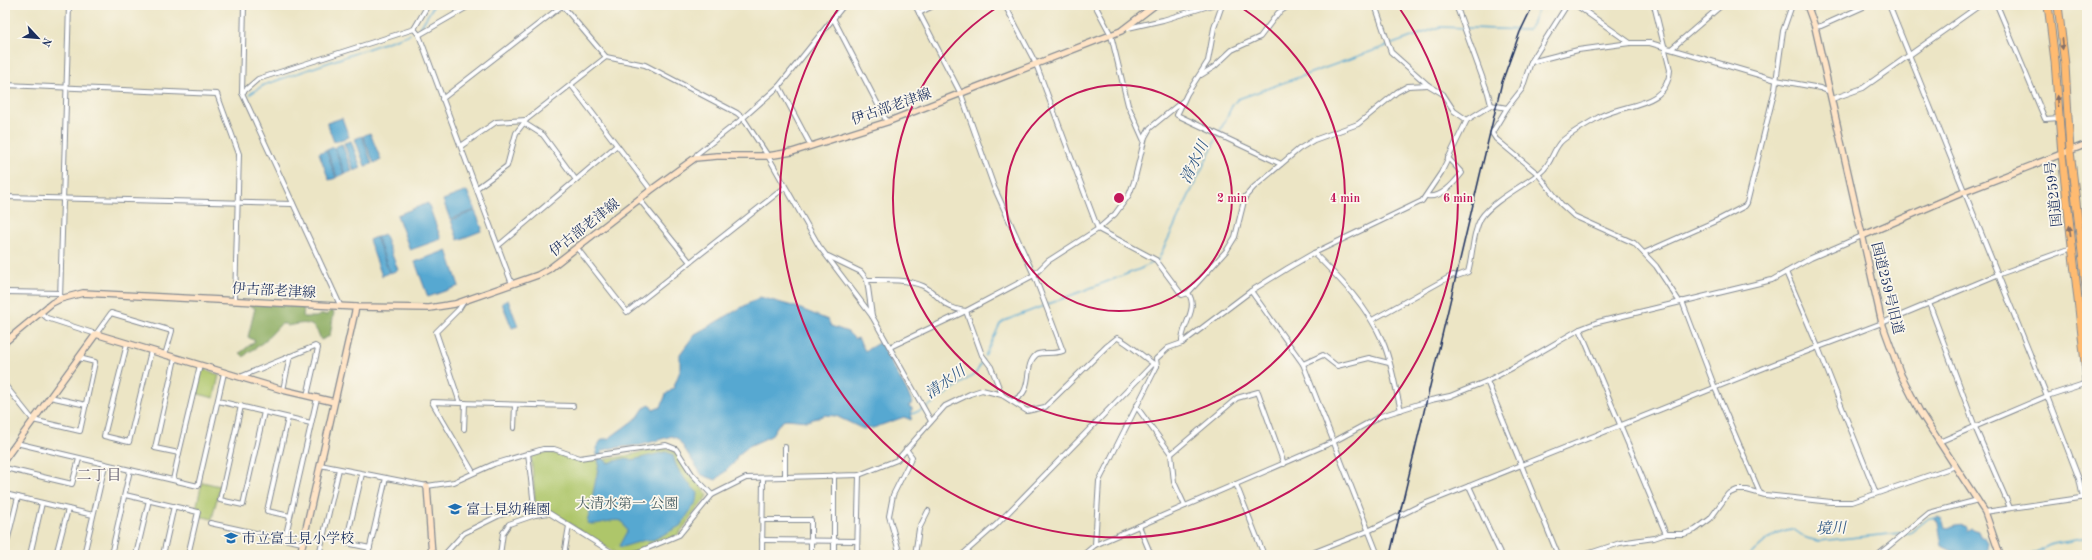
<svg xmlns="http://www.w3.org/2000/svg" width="2092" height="560" font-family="'Old Standard TT','Noto Serif JP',serif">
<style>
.green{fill:#aec66b;stroke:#647a64}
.forest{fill:#8aab5f;stroke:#526d5e}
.water{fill:#56a8d1;stroke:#386c98}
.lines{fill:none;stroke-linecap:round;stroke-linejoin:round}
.stream{stroke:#56a8d1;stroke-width:1.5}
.street-casing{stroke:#848a92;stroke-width:6}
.secondary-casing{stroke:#848a92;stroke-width:8}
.highway-casing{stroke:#848a92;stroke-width:9}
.street{stroke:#fff;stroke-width:4}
.secondary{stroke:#ffe4c6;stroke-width:5.5}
.highway{stroke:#ffbb71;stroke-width:7}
.rail{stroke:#1b2f5e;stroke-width:1.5}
.oneway{fill:#826e67}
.ring{fill:none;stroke:#c2185b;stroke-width:2}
.labels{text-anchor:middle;stroke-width:3.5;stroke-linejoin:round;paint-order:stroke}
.street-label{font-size:14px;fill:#1b2f5e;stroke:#fbf7ec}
.park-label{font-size:14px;fill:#475c62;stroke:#fbf7ec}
.poi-label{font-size:14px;fill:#1b2f5e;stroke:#fbf7ec;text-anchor:start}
.water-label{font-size:15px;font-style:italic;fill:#305986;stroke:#fbf7ec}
.neighbourhood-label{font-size:15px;fill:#5d576b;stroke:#fbf7ec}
.centre{fill:#c2185b;stroke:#fbf7ec;stroke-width:2}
.ring-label{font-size:12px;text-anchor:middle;font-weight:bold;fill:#c2185b;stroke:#fbf7ec;stroke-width:3.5;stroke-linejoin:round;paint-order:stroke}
</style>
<rect width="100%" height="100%" fill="#fbf7ec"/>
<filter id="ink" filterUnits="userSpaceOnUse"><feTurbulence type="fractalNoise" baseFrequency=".025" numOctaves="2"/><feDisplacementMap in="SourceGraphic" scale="8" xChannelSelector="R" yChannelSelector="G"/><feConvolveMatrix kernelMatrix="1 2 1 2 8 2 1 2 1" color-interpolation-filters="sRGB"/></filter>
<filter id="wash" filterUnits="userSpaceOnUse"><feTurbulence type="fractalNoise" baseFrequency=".012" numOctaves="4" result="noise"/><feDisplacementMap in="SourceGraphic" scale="16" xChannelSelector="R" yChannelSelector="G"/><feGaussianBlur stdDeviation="0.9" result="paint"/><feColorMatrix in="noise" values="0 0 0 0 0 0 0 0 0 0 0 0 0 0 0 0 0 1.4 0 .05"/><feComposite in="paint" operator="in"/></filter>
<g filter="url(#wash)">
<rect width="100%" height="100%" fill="#ece5c5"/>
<g class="green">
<polygon points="202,368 219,375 214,398 195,393"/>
<path d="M664,447L676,452L689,473L708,495L678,535L626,555H618L549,510L536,511L531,455C559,447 564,462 585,461C611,460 638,453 664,447Z"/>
<polygon points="202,482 220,486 212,519 199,516 201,510 196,509"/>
</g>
<path class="forest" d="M248,303L304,307L303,317H316L323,314L327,315L330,311L334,312L330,336L321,340C314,319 305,323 287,326L286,324H281C273,332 266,341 257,347C252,351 247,352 244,357L240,353L255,341L248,337L255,308L248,305Z"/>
<g class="water">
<polygon points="342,118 349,137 334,142 327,123"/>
<polygon points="370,133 381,160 374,163 363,136"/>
<polygon points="362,136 372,164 365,166 355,139"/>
<polygon points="351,141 361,168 354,171 344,143"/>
<polygon points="342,144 352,171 345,174 335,147"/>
<polygon points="334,147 344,174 337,177 327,150"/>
<polygon points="326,150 336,178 329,180 319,153"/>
<polygon points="467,191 475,210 450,219 443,200"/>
<polygon points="428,203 441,239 410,250 397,215"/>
<polygon points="475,211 482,228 481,231 458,240 451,220"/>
<polygon points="384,234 398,270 390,273 377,237"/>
<polygon points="376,237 389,273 382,276 369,240"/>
<polygon points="447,250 459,286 428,297 415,262"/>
<path d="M760,297L796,307L828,320L831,326L848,332L855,339L858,338L865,351L880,342L913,403L908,406L912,408L911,420L904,417L873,428L863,429L836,416L825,415L808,421L786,419L778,425L771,436L749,446L737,456L734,463L716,480L702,475L678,439L672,436L641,445L611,448L602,451L601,457L608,463L622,459L632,460L666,452L673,455C676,471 686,481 698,493L697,501L680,526L653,540H645L622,547L619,546L627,531L622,521C610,518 596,527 587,523L599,464L596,448L602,439H608L638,417L644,408L650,405L653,410L661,407L666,394L673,389L680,371V354L695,334Z"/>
<polygon points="508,300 518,326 512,328 502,303"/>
<path d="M1938,517L1942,519L1945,527C1953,530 1958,522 1966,527L1967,531L1971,528L1978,531L1980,536L1985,538L1988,542L1986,555H1960L1942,546L1938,522L1934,518Z"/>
</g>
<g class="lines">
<g class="stream">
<polyline points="420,28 434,5"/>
<polyline points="250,94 264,85 410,34"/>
<polyline points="985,356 1000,324 1004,321 1140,269 1158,260 1233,104 1238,99 1440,27 1527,30 1532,25 1540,5"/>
<polyline points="912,414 926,408 976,373 983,360"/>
<polyline points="1906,533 1910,533 1929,518 1935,518"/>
<path d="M1750,555C1764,543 1772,531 1793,529L1806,538L1818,541L1901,533"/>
<polyline points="2030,555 2053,544 2087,538"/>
</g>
</g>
</g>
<g filter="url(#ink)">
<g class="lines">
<g class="street-casing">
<g id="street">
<polyline points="244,5 242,93 340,305"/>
<polyline points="562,5 606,57 645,65 737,113 743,118 768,156 819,246 872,316 931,421"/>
<path d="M915,5L961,94L994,187L1034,275L1063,351C1053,355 1040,351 1036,355C1025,364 1031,382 1023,393C1021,396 1016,399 1013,401"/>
<polyline points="1005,5 1036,64 1098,229 1156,260 1182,295 1188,293 1227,250 1235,237 1245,197 1254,187 1299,149 1314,140 1358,124 1397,92 1408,86 1428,85"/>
<polyline points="1095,5 1111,35 1128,105 1144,141"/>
<polyline points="1222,5 1214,28 1208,61 1187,94 1177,115 1281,164"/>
<polyline points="1375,5 1391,52 1428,85 1443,94 1454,111 1467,120"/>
<polyline points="1456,5 1488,93 1491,105"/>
<polyline points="1567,5 1531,62 1522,89 1507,108 1492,133 1496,139 1538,174 1561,204 1574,216 1634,243 1656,266 1679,301"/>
<polyline points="1576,5 1630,43"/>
<polyline points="1889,5 2047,396 2079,479 2083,498"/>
<polyline points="1997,5 2045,119 2060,118"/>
<polyline points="919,13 935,5"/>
<polyline points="833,18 887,122"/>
<polyline points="1815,27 1821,26 1868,5"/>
<polyline points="1128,28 1163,20 1212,5"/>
<polyline points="414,29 419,35 512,284"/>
<polyline points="419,35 471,5"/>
<polyline points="1671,49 1722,5"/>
<polyline points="1531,62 1578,50 1630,43 1650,43 1776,80 1820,88 1830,92"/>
<polyline points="1201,75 1214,67 1232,50 1260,37 1278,13 1290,5"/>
<polyline points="5,85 217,94 239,154 235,300"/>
<polyline points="572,86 651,190"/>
<polyline points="779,86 811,146"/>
<polyline points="242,93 258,79 414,29 428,5"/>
<polyline points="442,99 563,5"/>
<polyline points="1832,99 1863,88 1980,5"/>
<polyline points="1491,105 1507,108"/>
<polyline points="524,123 543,135 576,180"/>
<polyline points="461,146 496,122 526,120"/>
<polyline points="695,158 697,154 743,118 779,86 844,5"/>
<polyline points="477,188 507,166 516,133 526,120 606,57"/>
<path d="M1427,196C1441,199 1454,183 1462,173L1448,158"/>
<polyline points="5,197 293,204"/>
<polyline points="639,199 690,262"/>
<polyline points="498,246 616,146"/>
<polyline points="577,248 627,312 784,188"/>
<path d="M1314,253C1341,280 1367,306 1383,342C1392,363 1395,388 1401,410"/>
<polyline points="1644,253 1718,220 1745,206 1747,203 1775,89 1783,31 1792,5"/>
<path d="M828,256L861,272L867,280C885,280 906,279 923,286C940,294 940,308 966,311"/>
<polyline points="1786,272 1818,347 1876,493"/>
<polyline points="867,280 872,316"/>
<polyline points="1251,291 1303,364 1378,555"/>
<polyline points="5,292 60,293"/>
<polyline points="60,299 69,5"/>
<polyline points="464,301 459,309 436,332 460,403 432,402 473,472"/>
<polyline points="1682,301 1715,388 1760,493"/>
<polyline points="1929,303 1975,427 2010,508"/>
<polyline points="966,311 982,355 991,367 1002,395"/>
<polyline points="41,313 47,318 96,334 111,313 172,331 165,355"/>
<path d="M1372,320L1453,275L1457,276L1468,272C1473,255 1472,234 1481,218C1491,202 1526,184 1541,172C1551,164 1552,153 1559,144C1563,138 1592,121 1599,117C1625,103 1667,108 1670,70L1654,5"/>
<polyline points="1580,329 1666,534"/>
<path d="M1182,343C1180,327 1200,309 1188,293"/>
<polyline points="127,344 104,436 129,442 151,351"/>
<polyline points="890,347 966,311 1034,275 1048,261 1098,229 1115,214 1129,195 1134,182 1145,137 1150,128 1184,100"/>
<polyline points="175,358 155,448 179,453 200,365"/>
<polyline points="1303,364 1323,355 1337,366 1369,358 1389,363"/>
<polyline points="240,377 315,346 318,348 307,396"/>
<polyline points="1487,381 1558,555"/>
<polyline points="5,385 33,420 80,431 95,362 79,358"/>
<polyline points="283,390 290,356"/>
<polyline points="50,397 86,405"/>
<polyline points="218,401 311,423"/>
<polyline points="460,403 573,406"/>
<polyline points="241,406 220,500 243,505 264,412"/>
<polyline points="1136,406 1171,454 1174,482 1185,506"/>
<polyline points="288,418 267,511 290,516"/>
<polyline points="514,428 515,405"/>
<polyline points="464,429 465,403"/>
<polyline points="1939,442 2047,396 2087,383"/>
<polyline points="16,443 198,486 224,373"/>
<polyline points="785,447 785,477"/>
<polyline points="528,453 535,515"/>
<polyline points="1171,454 1237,398 1258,392 1284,464"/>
<polyline points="320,465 427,486 454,482 494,464 543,449 554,449 580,458 666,445 676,449 692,474 712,495"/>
<polyline points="5,468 72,484 79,459"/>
<polyline points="362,474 346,543 370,548"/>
<polyline points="173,480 179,453"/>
<polyline points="1236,484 1264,555"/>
<polyline points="1469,486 1501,555"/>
<polyline points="5,494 93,515"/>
<polyline points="125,495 198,512 188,555"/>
<polyline points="1985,512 2087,497"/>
<polyline points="762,520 811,520 811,555"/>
<polyline points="210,523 302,543"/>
<polyline points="1139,526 1151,555"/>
<polyline points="285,539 317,398"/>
<polyline points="762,540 857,541"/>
<polyline points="1095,545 1099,481 1157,366 1156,359 1168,348 1182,343 1251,291 1288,268 1314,253 1422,201 1441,173 1467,120 1491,105"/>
<polyline points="5,550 18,497"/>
<polyline points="30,555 42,503"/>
<polyline points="56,555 68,509"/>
<polyline points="84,555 105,465"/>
<polyline points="111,555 130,470"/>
<polyline points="136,555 149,500"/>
<polyline points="163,555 174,506"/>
<polyline points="319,555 339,469"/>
<polyline points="368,555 386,478"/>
<polyline points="444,555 464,533 498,516 532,504"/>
<polyline points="500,555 503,533 509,524 535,515 549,513 616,555"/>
<polyline points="564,555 569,526"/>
<path d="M631,555L679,535L712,495L746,478L859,475L897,460L945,406L970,394L982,390L1002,395L1027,411L1045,407L1107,346L1117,338C1124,339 1148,361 1157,366"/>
<polyline points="762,555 763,478"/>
<polyline points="834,555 834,475"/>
<polyline points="857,555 859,475"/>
<polyline points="900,555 889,516 893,495 912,457 906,449"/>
<polyline points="915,555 919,529 928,511"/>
<polyline points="962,555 997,524 1153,364"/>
<polyline points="1083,555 1095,545 1333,442 1381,416 1431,400 1450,396 1487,381 1516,366 1580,329 1598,322 1772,280 1811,258 1862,236"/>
<polyline points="1307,555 1368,531 1419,506 1774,364 1882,323 1997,275 2072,248"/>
<polyline points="1584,555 1620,543 1654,538 1666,534 1684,534 1695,530 1710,519 1728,494 1737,490 1747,490 1765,495 1831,502 1852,502 1956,466"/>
<polyline points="1878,555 1929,513 1978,500"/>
</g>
</g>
<g class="secondary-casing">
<g id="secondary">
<polyline points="1807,5 1815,27 1882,323 1901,375 1920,412 1985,512 2000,555"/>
<polyline points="1862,236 1964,192 2087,144"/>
<polyline points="5,342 52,303 60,299 83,293 356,307 429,308 455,304 538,275 549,269 651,190 695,158 717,156 768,156 792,152 887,122 1121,31 1155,5"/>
<polyline points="5,459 96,334 283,390 334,402"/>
<polyline points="427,486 432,555"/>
<polyline points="300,555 356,307"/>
</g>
</g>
<g class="highway-casing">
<g id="highway">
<polyline points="2048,5 2055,61 2062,155 2087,381"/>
<polyline points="2058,5 2065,65 2070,151 2087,295"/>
</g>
</g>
<use href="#street" class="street"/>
<use href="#secondary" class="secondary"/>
<use href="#highway" class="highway"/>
<polyline class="rail" points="1390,555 1502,82 1520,32 1533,5"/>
</g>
<defs><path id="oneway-solid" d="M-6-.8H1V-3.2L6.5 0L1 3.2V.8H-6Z"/></defs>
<g class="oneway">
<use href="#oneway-solid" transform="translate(2062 44) rotate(83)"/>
<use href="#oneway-solid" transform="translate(2058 101) rotate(-94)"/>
<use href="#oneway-solid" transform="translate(2070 231) rotate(-96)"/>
</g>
</g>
<g class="ring">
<circle cx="1119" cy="198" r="113"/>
<path d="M1237 5A226 226 0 1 1 1001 5"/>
<path d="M1398 6A339 339 0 1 1 840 6"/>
</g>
<defs>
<g id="school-bare" transform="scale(1.08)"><path d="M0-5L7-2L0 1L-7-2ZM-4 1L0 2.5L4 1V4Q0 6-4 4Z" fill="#1f6fb2" stroke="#fbf7ec" stroke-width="2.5" paint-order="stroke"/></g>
</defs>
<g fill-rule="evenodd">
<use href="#school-bare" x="455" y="509"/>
<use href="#school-bare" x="231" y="538"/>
</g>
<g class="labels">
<g class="street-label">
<text transform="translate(891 106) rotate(-19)" y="5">伊古部老津線</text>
<text transform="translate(2053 194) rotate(-96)" y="5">国道259号</text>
<text transform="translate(584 227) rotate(-38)" y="5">伊古部老津線</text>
<text transform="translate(1888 288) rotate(76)" y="5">国道259号旧道</text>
<text transform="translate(274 290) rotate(3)" y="5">伊古部老津線</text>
</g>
<g class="park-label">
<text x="627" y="508">大清水第一 公園</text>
</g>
<g class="poi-label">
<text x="466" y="514">富士見幼稚園</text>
<text x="242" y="543">市立富士見小学校</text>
</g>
<g class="water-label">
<text transform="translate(1194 162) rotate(-64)" y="5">清水川</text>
<text transform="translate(945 382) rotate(-35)" y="5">清水川</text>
<text transform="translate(1831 528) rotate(-2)" y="5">境川</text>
</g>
<g class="neighbourhood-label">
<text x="99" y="480">二丁目</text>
</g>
</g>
<circle cx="1119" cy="198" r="6" class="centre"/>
<g class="ring-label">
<text x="1232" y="202">2 min</text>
<text x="1345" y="202">4 min</text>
<text x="1458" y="202">6 min</text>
</g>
<rect width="2092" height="560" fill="none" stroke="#fbf7ec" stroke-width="20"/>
<g transform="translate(38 38) rotate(116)" stroke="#fbf7ec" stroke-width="3" paint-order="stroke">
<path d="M0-3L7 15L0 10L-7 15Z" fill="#1b2f5e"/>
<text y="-6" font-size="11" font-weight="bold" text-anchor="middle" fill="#1b2f5e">N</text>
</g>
</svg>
